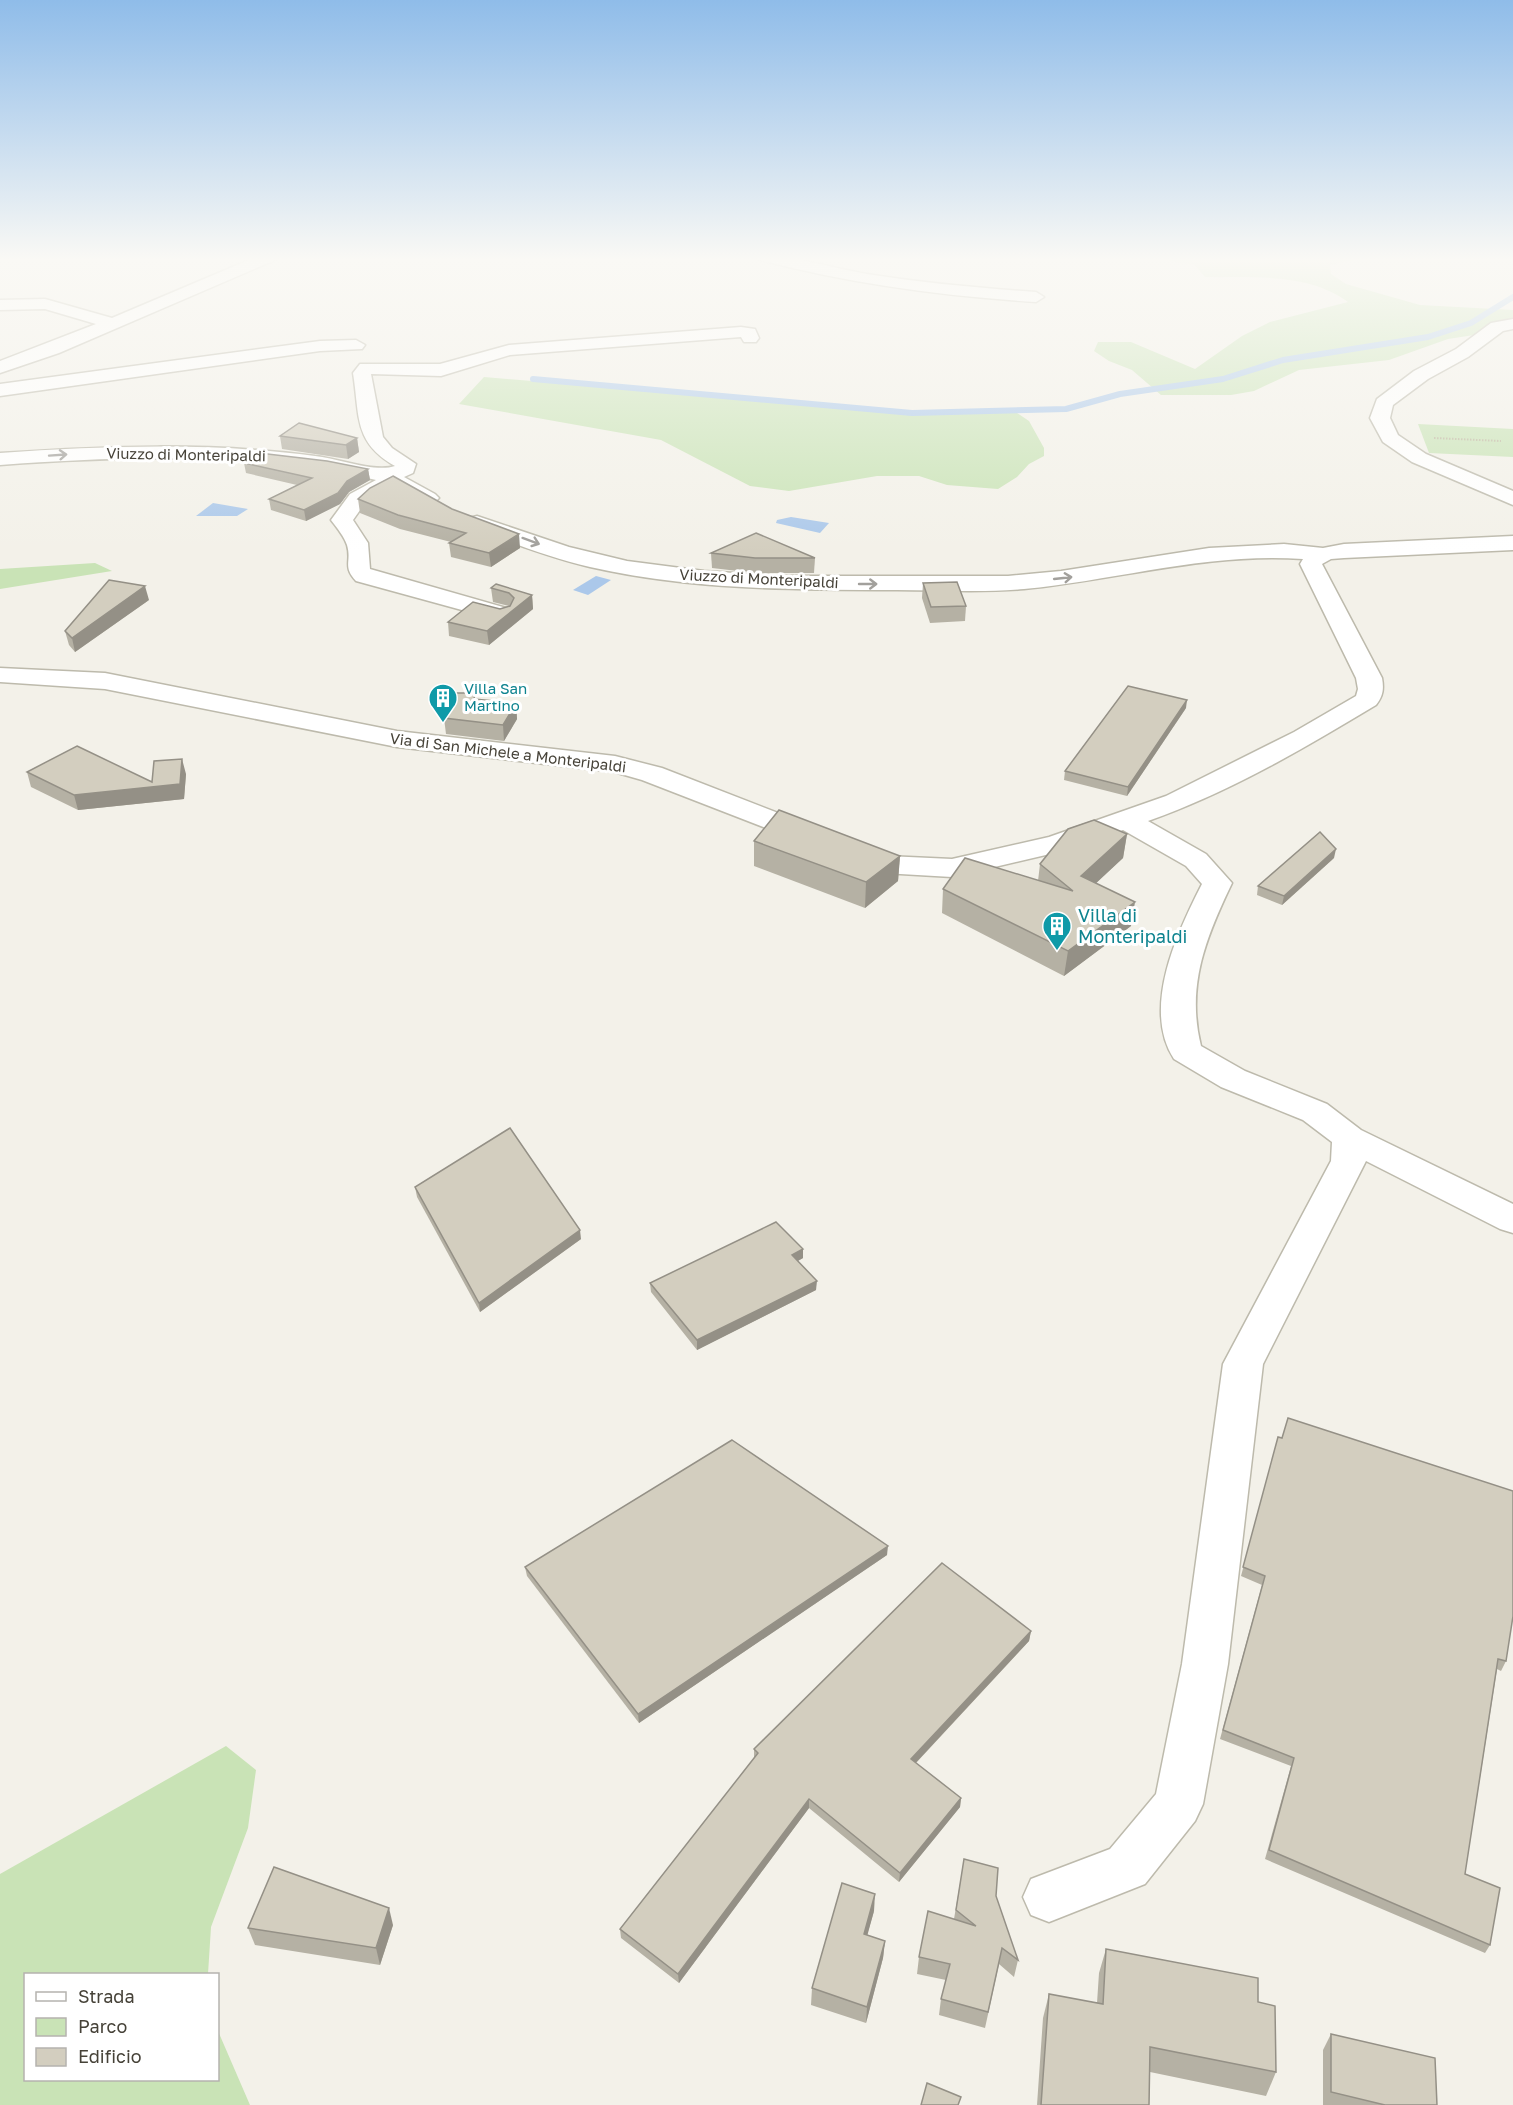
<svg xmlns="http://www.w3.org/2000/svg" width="1513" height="2105" font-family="'Golos Text',sans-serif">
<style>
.green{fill:#c9e3b6}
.water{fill:#abc8ea}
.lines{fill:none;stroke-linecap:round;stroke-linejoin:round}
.stream{stroke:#abc8ea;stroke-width:6}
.minor-casing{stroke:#bdbaac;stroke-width:3}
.path{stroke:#beb79f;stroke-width:2;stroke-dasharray:1.5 1.5;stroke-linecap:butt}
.minor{fill:#fff;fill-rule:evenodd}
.wall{fill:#b5b1a4}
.shaded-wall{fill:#949086}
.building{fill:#d3cebf;stroke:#949086;stroke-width:1.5}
.oneway{stroke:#a2a09c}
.labels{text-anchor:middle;stroke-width:6;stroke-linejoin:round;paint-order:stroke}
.far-street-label{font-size:15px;fill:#464238;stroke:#fff}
.far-culture-label{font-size:15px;fill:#0d838f;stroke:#fff;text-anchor:start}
.culture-label{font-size:18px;fill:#0d838f;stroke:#fff;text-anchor:start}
</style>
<rect width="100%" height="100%" fill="#f3f1e9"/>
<g class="green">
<path d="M1160,257H1370L1330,265L1331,274L1346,284L1420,305L1513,310V329L1448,339L1389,360L1299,370L1254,391L1231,395H1161L1132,370L1109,361L1094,351L1098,342H1131L1195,369L1242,336L1270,322L1348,302C1308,272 1252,278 1205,277L1194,264L1178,263Z"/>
<polygon points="484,377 912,413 1014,411 1029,421 1044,448 1044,456 1029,464 1017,477 998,489 947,485 919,476 877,476 789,491 750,486 661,440 459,404"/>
<polygon points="1418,424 1513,429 1513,457 1429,453"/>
<polygon points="95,563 112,571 0,589 0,569"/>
<polygon points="226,1746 256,1770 248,1828 211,1927 208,1974 26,1974 26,2080 218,2080 218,2031 250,2105 0,2105 0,1874"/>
</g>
<g class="water">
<polygon points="213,503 248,509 237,516 196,516"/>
<polygon points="791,517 829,523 820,533 776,523 777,520"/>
<polygon points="596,576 611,580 588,595 573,590"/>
</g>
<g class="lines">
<polyline class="stream" points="533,379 912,413 1066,409 1120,394 1223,379 1283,360 1428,337 1471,323 1513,297"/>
<g class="minor-casing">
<g id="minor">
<polygon points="256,257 277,257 275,260 59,353 0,373 0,361 96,324 45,309 0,310 0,300 45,299 112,318"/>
<path d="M758,257C794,255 831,268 867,274C923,283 979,288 1036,292L1044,297L1036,302C942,296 851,284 760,260Z"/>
<polygon points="1513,319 1513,329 1503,331 1468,357 1428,379 1393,405 1390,418 1398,435 1426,454 1513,491 1513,505 1412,462 1383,442 1370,418 1377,399 1414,371 1456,349 1491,323"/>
<path d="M741,327L755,329L759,338L756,342H744L741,337L510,355L441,376L371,374L383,437L392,448L416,464L413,473L404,477L435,494L439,498L435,502H421L393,488L365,503L353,520L368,543L370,569L510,609L514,614L510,619L502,621L356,581C342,566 352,562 347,545C344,536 337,528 331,520L350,494L376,480C253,452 125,456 0,465V453C105,446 210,442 315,456C337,458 375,473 395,466C353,442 360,416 353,373L360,364H440L509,345Z"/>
<polygon points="356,340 365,345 362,349 320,351 0,396 0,384 320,341"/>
<path d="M477,516L569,547L627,561L704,571L781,576H1008L1061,571L1209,548L1284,544L1323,548L1344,544L1513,536V550L1344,558L1331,559L1322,564L1382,678C1384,689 1383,696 1376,705C1303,749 1228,793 1148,821L1206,854L1232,883C1206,937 1186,986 1201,1046L1245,1071L1327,1104L1361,1130L1513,1204V1233L1500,1229L1366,1161L1263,1364L1228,1664L1203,1804L1195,1821L1145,1884L1049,1922L1031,1915L1023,1897L1031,1879L1110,1849L1156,1794L1182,1664L1223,1364L1331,1161L1332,1142L1303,1120L1221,1087L1174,1059C1141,1008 1178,931 1202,884L1186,866L1123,830L1067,850L952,877L883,873L847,860L843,854L847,848L857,845L887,856L952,859L1049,837L1166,796L1294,732L1356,696L1358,689L1356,678L1300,564L1303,559C1209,552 1117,580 1024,589C982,593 939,590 897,590C794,590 691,590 590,567C549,558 509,541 469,528L466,523L469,518Z"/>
<polygon points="0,668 105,673 397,731 615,756 662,768 822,830 826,836 822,842 812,845 802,842 642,780 614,772 397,747 105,689 0,682"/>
</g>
</g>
<polyline class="path" points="1434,438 1501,441"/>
<use href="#minor" class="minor"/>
</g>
<g class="wall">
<polygon points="280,436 357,438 359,452 348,459 282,449"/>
<polygon points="244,463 368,469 370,480 349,492 340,504 306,521 271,510 269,499 297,485 246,473"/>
<polygon points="358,499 520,548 491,567 451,557 449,543 451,542 400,529 360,513"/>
<polygon points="711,553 815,558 814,573 755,573 712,568"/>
<polygon points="923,583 966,606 965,621 930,623 922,598"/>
<polygon points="491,588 532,595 533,609 489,645 449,636 448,622 509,606 493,602"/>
<polygon points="149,600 75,652 69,645 65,631"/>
<polygon points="476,699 516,703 517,719 504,741 446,734 444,718"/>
<polygon points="1186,708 1127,796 1064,780 1065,771"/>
<polygon points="27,772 152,782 186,774 184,799 78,810 31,787"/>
<polygon points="1127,834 1123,858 1096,883 1131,926 1064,976 942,913 943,889 1038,881 1040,864"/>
<polygon points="754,841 900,856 898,881 865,908 754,866"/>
<polygon points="1334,858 1282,905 1257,895 1258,886"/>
<polygon points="415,1187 581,1239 480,1312 417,1197"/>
<polygon points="803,1249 803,1258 798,1261 816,1290 697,1350 651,1292 650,1283"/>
<polygon points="1278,1437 1506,1661 1501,1671 1497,1669 1465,1874 1490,1945 1485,1953 1265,1859 1291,1766 1220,1739 1262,1585 1241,1576"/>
<polygon points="887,1555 639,1723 527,1576 525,1567"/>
<polygon points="1031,1631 1029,1641 916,1763 961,1798 960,1807 899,1882 809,1808 679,1983 621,1938 620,1929 754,1759 754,1749"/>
<polygon points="964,1859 996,1896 1018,1960 1014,1977 999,1964 985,2028 939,2015 941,1999 946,1980 917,1974 919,1957 954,1919"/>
<polygon points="874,1911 867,1935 885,1941 883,1958 866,2023 811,2005 812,1988"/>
<polygon points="393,1925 380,1965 255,1945 248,1928"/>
<polygon points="1106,1949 1258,2002 1276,2072 1266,2096 1150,2072 1149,2105 1037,2105 1043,2018 1049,1994 1097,2003 1099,1973"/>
<polygon points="1331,2034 1437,2105 1323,2105 1323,2050"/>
</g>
<g class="shaded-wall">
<polygon points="357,438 359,452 348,459 346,445"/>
<polygon points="368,469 370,480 349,492 340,504 306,521 304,510 347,481"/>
<polygon points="519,534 520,548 491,567 489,553"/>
<polygon points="145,586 149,600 75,652 72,638"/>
<polygon points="532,595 533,609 489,645 487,631"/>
<polygon points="1187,700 1186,708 1127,796 1128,787"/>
<polygon points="516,703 517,719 504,741 503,725"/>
<polygon points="182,759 186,774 184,799 78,810 74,795 180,784"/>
<polygon points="1127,834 1123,858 1078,900 1081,876"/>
<polygon points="1336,849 1334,858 1282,905 1284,896"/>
<polygon points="900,856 898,881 865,908 866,882"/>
<polygon points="1135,902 1131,926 1064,976 1068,951"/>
<polygon points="580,1230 581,1239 480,1312 479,1303"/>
<polygon points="803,1249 803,1258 792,1264 792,1255"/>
<polygon points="817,1281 816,1290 697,1350 697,1340"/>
<polygon points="888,1546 887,1555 639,1723 638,1714"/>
<polygon points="1031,1631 1029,1641 910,1769 911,1759"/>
<polygon points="961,1798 960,1807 899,1882 900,1873"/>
<polygon points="809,1799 809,1808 679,1983 678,1974"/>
<polygon points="875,1894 874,1911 863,1951 864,1934"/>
<polygon points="389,1908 393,1925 380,1965 376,1948"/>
<polygon points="885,1941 883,1958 866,2023 867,2007"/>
</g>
<g class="building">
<polygon points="299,423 357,438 346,445 280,436"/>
<polygon points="259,453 327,461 368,469 347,481 338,493 304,510 269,499 312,478 244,463"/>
<polygon points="393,476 452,509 519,534 489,553 449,543 466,533 398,515 358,499 370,488"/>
<polygon points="756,533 815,558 755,558 711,553"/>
<polygon points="109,580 145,586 72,638 65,631"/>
<polygon points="957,582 966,606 931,607 923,583"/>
<polygon points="496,584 532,595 487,631 448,622 473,602 500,609 510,606 514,598 509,593 491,588"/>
<polygon points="1128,686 1187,700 1128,787 1065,771"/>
<polygon points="448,693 475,693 474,699 516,703 503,725 444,718"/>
<polygon points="77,746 152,782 154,761 182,759 180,784 74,795 27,772"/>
<polygon points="779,810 900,856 866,882 754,841"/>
<polygon points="1094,820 1127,834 1081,876 1135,902 1068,951 943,889 965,858 1073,891 1040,864 1068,829"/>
<polygon points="1320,832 1336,849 1284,896 1258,886"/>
<polygon points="510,1128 580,1230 479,1303 415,1187"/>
<polygon points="776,1222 803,1249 792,1255 817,1281 697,1340 650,1283"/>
<polygon points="1288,1418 1513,1491 1513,1616 1506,1661 1498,1659 1465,1874 1500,1888 1490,1945 1269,1850 1294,1758 1223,1730 1265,1576 1243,1567 1278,1437 1282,1438"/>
<polygon points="732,1440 888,1546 638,1714 525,1567"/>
<polygon points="942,1563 1031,1631 911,1759 961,1798 900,1873 809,1799 678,1974 620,1929 758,1753 754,1749"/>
<polygon points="964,1859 998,1868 996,1896 1018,1960 1002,1948 988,2012 941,1999 950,1964 919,1957 928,1911 976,1926 956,1910"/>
<polygon points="274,1867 389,1908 376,1948 248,1928"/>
<polygon points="842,1883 875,1894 864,1934 885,1941 867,2007 812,1988"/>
<polygon points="1106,1949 1258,1978 1258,2002 1275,2006 1276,2072 1150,2047 1149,2105 1041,2105 1049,1994 1103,2004"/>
<polygon points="1331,2034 1435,2058 1437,2105 1385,2105 1331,2092"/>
<polygon points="927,2083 961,2097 958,2105 921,2105"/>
</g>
<defs><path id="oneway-shaft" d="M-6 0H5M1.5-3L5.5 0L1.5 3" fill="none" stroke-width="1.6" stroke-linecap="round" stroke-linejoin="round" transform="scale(1.5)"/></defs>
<g class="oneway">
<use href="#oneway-shaft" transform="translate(58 455) rotate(-4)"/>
<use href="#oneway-shaft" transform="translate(531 541) rotate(20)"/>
<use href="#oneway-shaft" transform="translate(1063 578) rotate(-6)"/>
<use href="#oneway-shaft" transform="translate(868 584)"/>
</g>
<linearGradient id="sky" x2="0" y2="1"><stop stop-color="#8fbce9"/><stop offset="0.47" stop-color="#faf9f5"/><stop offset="1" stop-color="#faf9f5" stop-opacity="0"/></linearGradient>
<rect width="1513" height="552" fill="url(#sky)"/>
<defs>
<g id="building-pin" transform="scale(1.5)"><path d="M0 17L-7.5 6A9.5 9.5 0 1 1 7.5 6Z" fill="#0f9aa8" stroke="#fff"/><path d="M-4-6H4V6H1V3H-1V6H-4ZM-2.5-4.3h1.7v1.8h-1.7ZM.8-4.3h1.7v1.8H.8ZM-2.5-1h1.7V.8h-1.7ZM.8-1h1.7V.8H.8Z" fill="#fff"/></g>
</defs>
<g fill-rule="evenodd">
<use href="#building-pin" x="443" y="698"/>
<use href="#building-pin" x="1057" y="926"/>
</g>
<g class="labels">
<g class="far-street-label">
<text transform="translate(186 455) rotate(1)" y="5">Viuzzo di Monteripaldi</text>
<text transform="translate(759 579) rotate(3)" y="5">Viuzzo di Monteripaldi</text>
<text transform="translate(508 753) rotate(7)" y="5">Via di San Michele a Monteripaldi</text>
</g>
<g class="far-culture-label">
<text x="464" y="694">Villa San<tspan x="464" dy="17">Martino</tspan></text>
</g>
<g class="culture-label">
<text x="1078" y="922">Villa di<tspan x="1078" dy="21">Monteripaldi</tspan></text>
</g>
</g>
<rect x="24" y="1973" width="195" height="108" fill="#ffffff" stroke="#b5b3af" stroke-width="1.5"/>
<rect x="36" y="1992" width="30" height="9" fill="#ffffff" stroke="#b5b3af" stroke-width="1.5"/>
<text x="78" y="2003" font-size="18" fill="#464238">Strada</text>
<rect x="36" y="2018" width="30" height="18" fill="#c9e3b6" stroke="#b5b3af" stroke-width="1.5"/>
<text x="78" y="2033" font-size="18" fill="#464238">Parco</text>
<rect x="36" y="2048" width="30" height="18" fill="#d3cebf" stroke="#b5b3af" stroke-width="1.5"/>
<text x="78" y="2063" font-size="18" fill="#464238">Edificio</text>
</svg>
